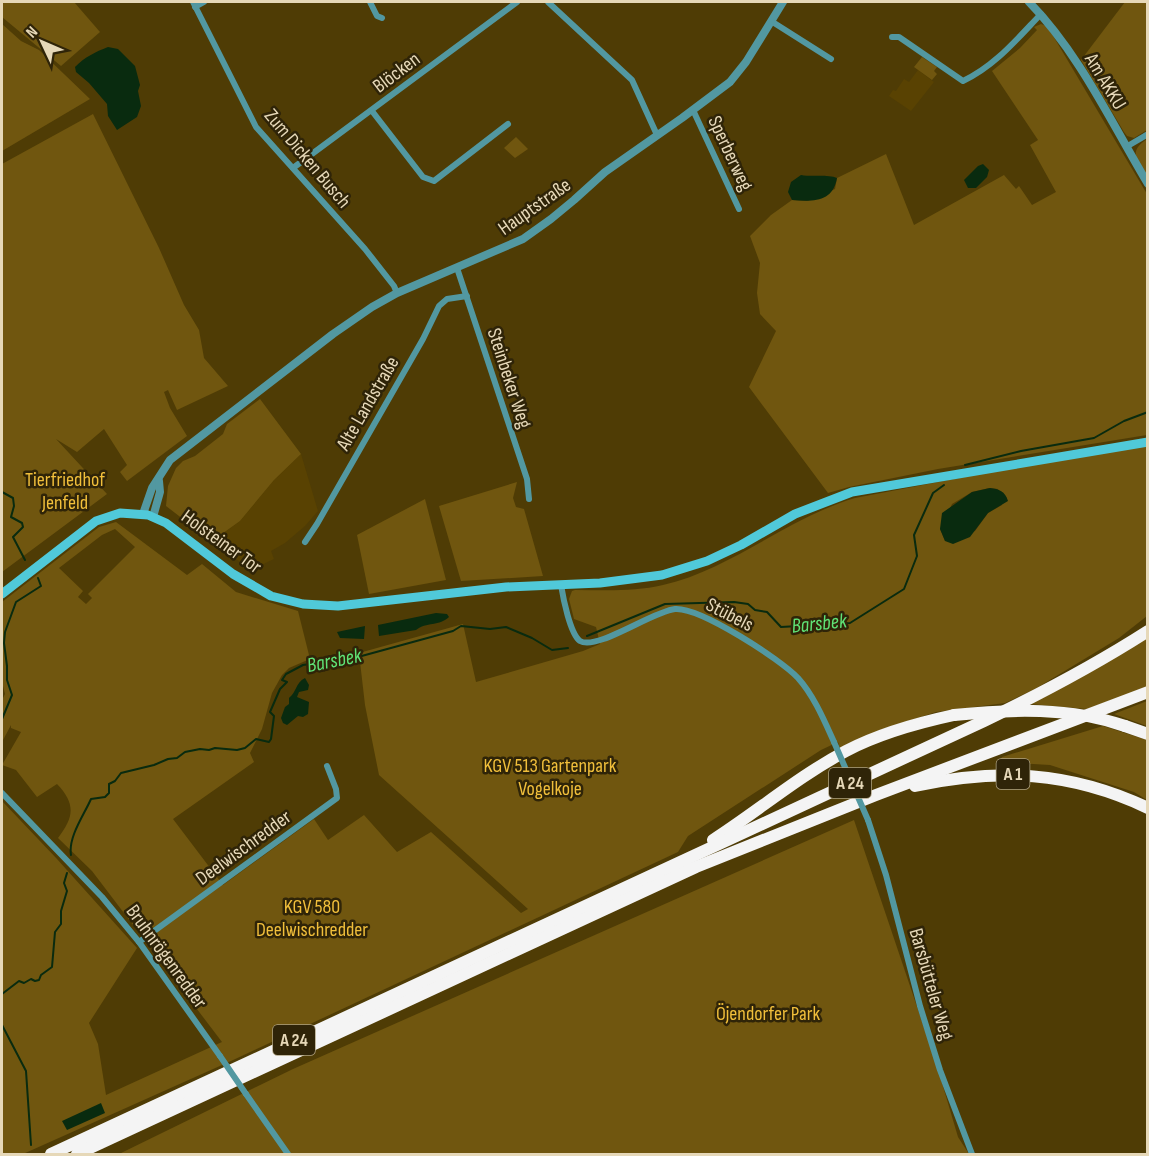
<svg xmlns="http://www.w3.org/2000/svg" width="1149" height="1156" font-family="'Sofia Sans Condensed',sans-serif">
<style>
.built{fill:#594202}
.green{fill:#70560f;fill-rule:evenodd}
.water{fill:#092b0f}
.lines{fill:none;stroke-linecap:round;stroke-linejoin:round}
.stream{stroke:#092b0f;stroke-width:2}
.minor{stroke:#5298a1;stroke-width:6}
.tertiary{stroke:#5298a1;stroke-width:8}
.secondary{stroke:#50c9d9;stroke-width:9}
.motorway{stroke:#f4f4f4;stroke-width:12}
.minor-bridge{stroke:#5298a1;stroke-width:6}
.motorway-bridge{stroke:#f4f4f4;stroke-width:12}
.labels{text-anchor:middle;stroke-width:5;stroke-linejoin:round;paint-order:stroke}
.shield{fill:#2f2408;stroke:#afa283;stroke-width:1.5}
.shield-label{font-size:18px;font-weight:bold;fill:#e6d8b8}
.street-label{font-size:20px;fill:#e6d8b8;stroke:#2f2408}
.park-label{font-size:20px;fill:#f1bf3b;stroke:#2f2408}
.water-label{font-size:21px;font-style:italic;fill:#60e376;stroke:#2f2408}
</style>
<rect width="100%" height="100%" fill="#4f3c05"/>
<g class="built">
<polygon points="918,70 934,82 911,111 889,96 893,90 896,91 904,79 909,82"/>
<polygon points="301,454 318,511 305,526 285,543 271,551 274,559 251,570 214,543 219,536 240,521 274,480"/>
</g>
<g class="green">
<polygon points="2,2 74,2 100,32 61,66 2,17"/>
<polygon points="1125,2 1147,2 1147,130 1134,138 1127,136 1124,132 1081,60"/>
<polygon points="2,24 21,41 39,50 90,99 2,151"/>
<polygon points="1041,24 1046,26 1052,34 1147,194 1147,435 938,469 849,487 828,493 749,387 776,331 760,314 757,293 760,263 750,236 771,215 792,200 807,201 835,189 837,178 886,154 914,225 1004,175 1016,189 1019,186 1032,205 1056,192 1030,145 1038,140 992,71 1020,48 1037,30 1034,27"/>
<polygon points="922,57 937,67 934,71 937,74 932,80 914,67"/>
<polygon points="93,114 159,248 184,305 199,330 204,358 228,386 177,410 168,390 164,392 170,408 187,436 127,481 120,472 127,465 104,429 77,452 56,439 107,494 2,572 2,164"/>
<polygon points="516,137 528,149 515,158 504,148"/>
<path d="M1147,139V177C1138,160 1127,152 1147,139Z"/>
<polygon points="260,399 301,454 274,480 240,521 219,536 214,543 166,506 168,486 176,468 183,461 195,456 223,434 227,424"/>
<path d="M1147,446V616L1119,638L1035,689L1005,703L936,712L880,730L840,749L838,742L821,750L688,836L678,852L231,1061L23,1154H2V801L57,859L137,948L89,1023L98,1044L106,1095L222,1042L92,871L58,838C74,817 76,804 57,784L37,797L16,770L2,765L21,732L11,728V725L2,742V700L5,694L2,682V602L99,527L116,522L187,575L202,564L236,592L298,611L310,659L289,668L282,675L272,693L262,729L250,753L254,762L173,819L223,885L314,819L328,840L364,815L397,852L431,832L521,913L528,909L379,775L365,705L359,653L463,624L476,682L583,651L600,644L596,627L574,619L569,599L572,591L575,590C604,590 634,592 663,585C732,569 787,518 855,498L1022,466ZM989,488L998,489L1002,505L988,513L975,531L945,541L940,529L952,504L972,492ZM115,529L135,547L88,594L92,598L86,604L78,597L83,591L59,568L102,535Z"/>
<polygon points="517,482 513,498 516,507 524,509 543,576 461,581 439,506"/>
<polygon points="425,499 446,580 369,594 357,535"/>
<polygon points="1147,635 1147,687 1087,709 1030,704"/>
<polygon points="1147,701 1147,726 1114,714"/>
<polygon points="1103,726 1147,740 1147,800 1134,792 1050,765 999,762 1002,757"/>
<polygon points="854,820 937,1066 958,1137 969,1154 119,1154 293,1069"/>
</g>
<g class="water">
<path d="M108,47L118,49L135,66L140,85L138,91L141,106L137,117L117,130L108,116L107,104L89,83L76,72L75,67C85,57 95,52 108,47Z"/>
<polygon points="983,164 989,170 987,177 976,188 968,188 964,180 978,166"/>
<path d="M801,175C812,177 828,174 837,178C833,202 813,202 792,200L788,192L791,182Z"/>
<path d="M990,488C999,489 1005,491 1008,501L988,513L970,537L953,544L945,541L940,529L942,513L972,492Z"/>
<path d="M436,613L447,614L449,617C440,626 426,622 416,630L379,636L378,625Z"/>
<polygon points="365,626 364,639 340,638 337,632"/>
<path d="M305,678L309,685L308,690L299,692L297,697L309,702L308,714L303,717L298,716L287,725L283,723L281,718L285,707L289,704V698C297,692 295,683 305,678Z"/>
<polygon points="101,1103 105,1113 67,1130 62,1121"/>
</g>
<g class="lines">
<g class="stream">
<polyline points="965,465 1021,451 1094,438 1124,421 1148,412"/>
<polyline points="2,492 13,498 14,506 11,517 22,523 23,527 13,537 25,560"/>
<polyline points="587,636 665,604 734,602 748,604 755,610 767,612 781,627 850,623 904,589 917,556 914,535 933,493 944,485"/>
<polyline points="2,719 12,695 7,680 7,666 4,643 5,632 16,602 41,586 38,578"/>
<path d="M71,855C68,837 84,815 91,799L105,797L109,793V784L115,781L121,773L154,765L168,759L177,758L185,752L200,749L209,750L215,748L237,750L245,748L256,739L269,742L271,739L274,716L270,712L280,689L287,682L282,680L286,674L303,665L358,657L453,631L461,626L490,629L506,627L532,638L552,650L568,648"/>
<polyline points="2,994 19,981 24,983 31,979 35,981 39,980 41,975 52,967 55,932 61,924 61,911 67,891 64,883 67,873"/>
<polyline points="2,1025 26,1071 31,1145"/>
</g>
<g class="minor">
<polyline points="193,2 256,127 365,249 394,286 397,293"/>
<polyline points="370,2 377,16 382,18"/>
<polyline points="548,2 632,80 657,135"/>
<polyline points="195,7 204,2"/>
<polyline points="771,21 831,59"/>
<path d="M892,37H899L963,81C995,66 1017,39 1041,14"/>
<polyline points="693,110 739,209"/>
<polyline points="372,111 423,177 434,181 508,124"/>
<polyline points="1126,147 1148,134"/>
<polyline points="293,168 517,2"/>
<polyline points="457,268 527,479 529,499"/>
<polyline points="305,542 317,524 423,339 439,306 447,299 467,296"/>
<path d="M561,585C563,597 570,634 580,641C597,651 653,611 675,609C700,607 780,659 798,678C814,696 824,720 834,742"/>
<polyline points="2,793 102,897 139,942 220,1056"/>
<polyline points="868,820 886,875 920,1006 940,1070 972,1154"/>
<polyline points="139,942 337,798 336,789 327,766"/>
<polyline points="246,1094 288,1154"/>
</g>
<g class="tertiary">
<path d="M1029,2C1079,53 1111,122 1148,184"/>
<polyline points="143,514 152,488 170,460 333,334 372,307 397,293 523,239 551,219 574,200 605,172 682,118 730,82 746,62 783,2"/>
<polyline points="153,517 160,492 159,481"/>
</g>
<polyline class="secondary" points="2,594 96,521 120,513 148,515 166,523 233,574 271,596 303,604 338,606 506,587 600,583 662,575 707,561 741,545 795,514 852,492 1148,442"/>
<g class="motorway">
<polyline points="1125,726 1148,734"/>
<path d="M915,786C998,768 1070,771 1148,808"/>
<path d="M713,840C758,811 799,776 846,751C880,733 917,723 954,715"/>
<path d="M51,1154L984,721C1040,694 1095,665 1148,631"/>
<polyline points="77,1154 696,867 876,795 1148,692"/>
</g>
<g class="minor-bridge">
<polyline points="834,742 868,820"/>
<polyline points="220,1056 246,1094"/>
</g>
<path class="motorway-bridge" d="M954,715C1012,709 1070,707 1125,726"/>
</g>
<g class="labels">
<g class="shield">
<rect x="996.5" y="759" width="33" height="30" rx="4.5"/>
<rect x="829" y="768" width="42" height="30" rx="4.5"/>
<rect x="273" y="1025" width="42" height="30" rx="4.5"/>
</g>
<g class="shield-label">
<text x="1013" y="780">A 1</text>
<text x="850" y="789">A 24</text>
<text x="294" y="1046">A 24</text>
</g>
<g class="street-label">
<text transform="translate(396 72) rotate(-37)" y="7">Blöcken</text>
<text transform="translate(1106 81) rotate(59)" y="7">Am AKKU</text>
<text transform="translate(731 153) rotate(65)" y="7">Sperberweg</text>
<text transform="translate(308 158) rotate(50)" y="7">Zum Dicken Busch</text>
<text transform="translate(534 206) rotate(-35)" y="7">Hauptstraße</text>
<text transform="translate(510 378) rotate(72)" y="7">Steinbeker Weg</text>
<text transform="translate(367 403) rotate(-60)" y="7">Alte Landstraße</text>
<text transform="translate(222 541) rotate(36)" y="7">Holsteiner Tor</text>
<text transform="translate(730 614) rotate(27)" y="7">Stübels</text>
<text transform="translate(243 847) rotate(-36)" y="7">Deelwischredder</text>
<text transform="translate(167 956) rotate(54)" y="7">Bruhnrögenredder</text>
<text transform="translate(932 984) rotate(74)" y="7">Barsbütteler Weg</text>
</g>
<g class="park-label">
<text x="65" y="486">Tierfriedhof<tspan x="65" dy="23">Jenfeld</tspan></text>
<text x="550" y="772">KGV 513 Gartenpark<tspan x="550" dy="23">Vogelkoje</tspan></text>
<text x="312" y="913">KGV 580<tspan x="312" dy="23">Deelwischredder</tspan></text>
<text x="768" y="1020">Öjendorfer Park</text>
</g>
<g class="water-label">
<text transform="translate(819 623) rotate(-6)" y="7">Barsbek</text>
<text transform="translate(334 660) rotate(-11)" y="7">Barsbek</text>
</g>
</g>
<rect width="1149" height="1156" fill="none" stroke="#e6d8b8" stroke-width="6"/>
<g transform="translate(42 42) rotate(314)" stroke="#2f2408" stroke-width="4.5" paint-order="stroke">
<path d="M0-4.5L10 22L0 15L-10 22Z" fill="#e6d8b8"/>
<text y="-9" font-size="16" font-weight="bold" text-anchor="middle" fill="#e6d8b8">N</text>
</g>
</svg>
